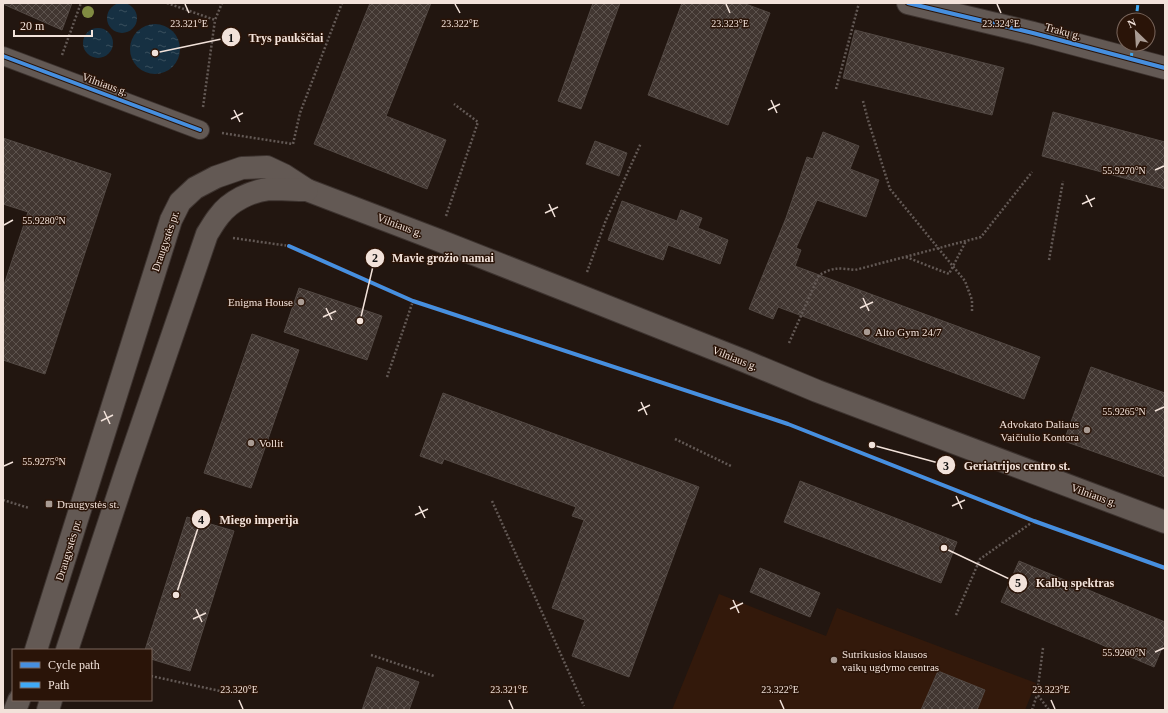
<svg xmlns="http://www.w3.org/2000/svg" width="1168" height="713" font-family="Georgia,serif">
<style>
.built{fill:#33190b}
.water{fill:url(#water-ripples)}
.building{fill:url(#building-cross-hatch);stroke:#524843}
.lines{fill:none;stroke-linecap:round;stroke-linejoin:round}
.pedestrian-casing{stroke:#3d332f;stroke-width:20}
.minor-casing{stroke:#3d332f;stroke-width:24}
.secondary-casing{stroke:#3d332f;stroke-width:24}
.path{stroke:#635955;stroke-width:2.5;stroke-dasharray:2 2;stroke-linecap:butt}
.pedestrian{stroke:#635954;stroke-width:18}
.minor{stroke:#635954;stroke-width:22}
.secondary{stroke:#635954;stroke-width:22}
.quiet{stroke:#3fa9f5;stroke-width:3;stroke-dasharray:6 3;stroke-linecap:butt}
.cycleway-casing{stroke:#2a1408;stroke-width:6}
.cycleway{stroke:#468fdf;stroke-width:4}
.tree{fill:#818b42}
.ticks{fill:none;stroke:#f2e2da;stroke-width:1.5}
.poi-dot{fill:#a99b93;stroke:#2a1408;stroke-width:1.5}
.labels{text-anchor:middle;stroke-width:3;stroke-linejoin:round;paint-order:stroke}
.street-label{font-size:11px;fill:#f2e2da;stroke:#2a1408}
.poi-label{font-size:11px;fill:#f2e2da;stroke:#2a1408;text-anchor:start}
.ticks-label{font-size:10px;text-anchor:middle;fill:#f2e2da;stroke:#2a1408;stroke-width:3;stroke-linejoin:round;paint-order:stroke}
.leader{fill:none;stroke:#f2e2da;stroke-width:1.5}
.callout-dot{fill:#f2e2da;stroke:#2a1408;stroke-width:1.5}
.mark-label{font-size:12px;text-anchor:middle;font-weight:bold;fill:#111}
.callout-label{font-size:12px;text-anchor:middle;font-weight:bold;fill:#f2e2da;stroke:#2a1408;stroke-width:3;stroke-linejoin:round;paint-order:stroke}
</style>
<defs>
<pattern id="water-ripples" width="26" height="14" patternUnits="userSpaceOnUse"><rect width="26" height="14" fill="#163042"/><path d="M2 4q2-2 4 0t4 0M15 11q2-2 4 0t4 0" fill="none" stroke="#384e5d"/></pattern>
<pattern id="building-cross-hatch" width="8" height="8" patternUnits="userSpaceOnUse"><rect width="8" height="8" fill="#413631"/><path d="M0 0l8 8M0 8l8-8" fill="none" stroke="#5d534e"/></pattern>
</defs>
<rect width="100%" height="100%" fill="#221610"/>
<polygon class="built" points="719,594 826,636 837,608 1036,683 1025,710 672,710"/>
<g class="water">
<circle cx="122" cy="18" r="15"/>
<circle cx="155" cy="49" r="25"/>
<circle cx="98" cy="43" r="15"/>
</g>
<g class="building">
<polygon points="3,3 72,3 62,30 3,4"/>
<polygon points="370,3 431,3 386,116 446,140 427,189 314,144"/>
<polygon points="593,3 620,3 581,109 558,101"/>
<polygon points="682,3 743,3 770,13 728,125 648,95"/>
<polygon points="855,30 1004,68 992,115 843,78"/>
<polygon points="1053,112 1165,142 1165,189 1042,156"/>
<polygon points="823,132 859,146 850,169 879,180 866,217 817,200 796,248 801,250 795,266 1040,357 1024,399 778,307 773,319 749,309 786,218 807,157 813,159"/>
<polygon points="3,138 111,174 45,374 3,360 3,288 28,212 3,204"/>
<polygon points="595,141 627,153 619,176 586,164"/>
<polygon points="622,201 677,221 681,210 702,218 698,228 728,240 720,264 668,245 663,260 608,240"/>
<polygon points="299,288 382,316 367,360 284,332"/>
<polygon points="252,334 299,350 251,488 204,473"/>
<polygon points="1091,367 1165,393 1165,477 1064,441"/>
<polygon points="443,393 699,487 629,677 572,656 585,620 552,608 584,520 572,516 576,507 444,459 442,464 420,456"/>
<polygon points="800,481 957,542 941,583 784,522"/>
<polygon points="187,517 234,531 190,671 151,659 151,650 145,650"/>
<polygon points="1019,561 1165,622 1165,641 1154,667 1001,602"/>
<polygon points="760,568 820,593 810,617 750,592"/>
<polygon points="377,667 419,682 409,710 362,710"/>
<polygon points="938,671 985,690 977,710 921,710"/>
</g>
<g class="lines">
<g class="pedestrian-casing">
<polyline id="pedestrian" points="3,56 200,130"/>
</g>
<g class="minor-casing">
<polyline id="minor" points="908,3 1033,33 1165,68"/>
</g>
<g class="secondary-casing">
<g id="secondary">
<polyline points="36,650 171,220 180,202 195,188 216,177 242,168 267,167 284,175 307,190 438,240 578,295 747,362 817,391 1165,522"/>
<path d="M67,650L126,471L207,234C211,228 214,222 219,216C230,201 251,191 269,189C282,189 294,190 307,190"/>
<polyline points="15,710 19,700"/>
<polyline points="48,710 51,700"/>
</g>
</g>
<g class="path">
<polyline points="167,3 215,20 222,3"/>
<polyline points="62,55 81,3"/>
<polyline points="836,89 859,3"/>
<polyline points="863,101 868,120 890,189 965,281 972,300 972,313"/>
<polyline points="203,107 215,20"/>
<polyline points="222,133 293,144 300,113 342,3"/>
<polyline points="446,216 478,122 454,104"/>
<polyline points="233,238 289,246"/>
<polyline points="906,257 949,274 966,241"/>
<polyline points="1049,260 1063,181"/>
<polyline points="587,272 606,220 641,143"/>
<path d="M789,343L819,275C834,267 838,268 855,270L981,237L1032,172"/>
<polyline points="387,377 413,301"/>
<polyline points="675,439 731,466"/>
<polyline points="3,500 29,508"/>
<polyline points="492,501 584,706"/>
<polyline points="956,615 980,559 1034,521"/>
<polyline points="1043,648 1037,694 1049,710"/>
<polyline points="371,655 434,676"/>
<polyline points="151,676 220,691"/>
<polyline points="1032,710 1037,695"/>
</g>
<use href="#pedestrian" class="pedestrian"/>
<use href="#minor" class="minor"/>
<use href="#secondary" class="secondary"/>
<g class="quiet">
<polyline points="1136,20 1138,3"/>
<polyline points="1131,59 1133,44"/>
</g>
<g class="cycleway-casing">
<g id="cycleway">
<polyline points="908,3 1033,33 1165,68"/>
<polyline points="3,56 200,130"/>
<polyline points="289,246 413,301 788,424 1034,521 1165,568"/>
</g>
</g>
<use href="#cycleway" class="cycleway"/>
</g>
<circle class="tree" cx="88" cy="12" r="6"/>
<path class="ticks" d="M185,4L189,13M455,4L460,13M726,4L730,13M997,4L1001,13M771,100L777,113M234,110L240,122M768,110L780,104M231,119L243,113M1155,170L1164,166M1086,195L1092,207M549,204L555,217M1082,204L1095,198M545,213L558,207M4,225L13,220M863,298L869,311M326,308L332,320M860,308L873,302M323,317L336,311M641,402L647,415M104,411L110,424M638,411L650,405M1155,411L1164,407M101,421L113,415M4,466L13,462M956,496L962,509M419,506L425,518M952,506L965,500M415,515L428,509M733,600L739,613M196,609L202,622M730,609L743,603M193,619L206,613M1155,652L1164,648M239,700L243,709M509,700L513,709M780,700L784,709M1051,700L1055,709"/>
<g class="poi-dot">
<circle cx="301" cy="302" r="4"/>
<circle cx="867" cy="332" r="4"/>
<circle cx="1087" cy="430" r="4"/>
<circle cx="251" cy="443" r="4"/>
<rect x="45" y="500" width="8" height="8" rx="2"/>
<circle cx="834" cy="660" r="4"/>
</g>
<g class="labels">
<g class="street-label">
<text transform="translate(1063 31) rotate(15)" y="4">Trakų g.</text>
<text transform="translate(105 84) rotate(20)" y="4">Vilniaus g.</text>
<text transform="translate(400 225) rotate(21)" y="4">Vilniaus g.</text>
<text transform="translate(165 241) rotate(-71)" y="4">Draugystės pr.</text>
<text transform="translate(735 358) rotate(22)" y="4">Vilniaus g.</text>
<text transform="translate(1094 495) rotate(20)" y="4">Vilniaus g.</text>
<text transform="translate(68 550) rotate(-73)" y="4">Draugystės pr.</text>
</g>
<g class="poi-label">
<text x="293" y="306" text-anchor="end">Enigma House</text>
<text x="875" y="336">Alto Gym 24/7</text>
<text x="1079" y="428" text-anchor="end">Advokato Daliaus<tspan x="1079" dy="13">Vaičiulio Kontora</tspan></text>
<text x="259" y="447">Vollit</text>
<text x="57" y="508">Draugystės st.</text>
<text x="842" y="658">Sutrikusios klausos<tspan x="842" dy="13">vaikų ugdymo centras</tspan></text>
</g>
</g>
<g class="ticks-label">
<text x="189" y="27">23.321°E</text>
<text x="460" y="27">23.322°E</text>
<text x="730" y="27">23.323°E</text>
<text x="1001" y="27">23.324°E</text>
<text x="1124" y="174">55.9270°N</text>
<text x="44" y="224">55.9280°N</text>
<text x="1124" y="415">55.9265°N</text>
<text x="44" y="465">55.9275°N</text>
<text x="1124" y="656">55.9260°N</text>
<text x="239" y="693">23.320°E</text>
<text x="509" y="693">23.321°E</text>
<text x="780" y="693">23.322°E</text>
<text x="1051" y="693">23.323°E</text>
</g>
<path class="leader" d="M155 53L231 37M360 321L375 258M872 445L946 465M176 595L201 519M944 548L1018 583"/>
<g class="callout-dot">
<circle cx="155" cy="53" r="4"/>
<circle cx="360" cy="321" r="4"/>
<circle cx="872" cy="445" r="4"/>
<circle cx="176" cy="595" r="4"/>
<circle cx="944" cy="548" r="4"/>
<circle cx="231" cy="37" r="10"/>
<circle cx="375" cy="258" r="10"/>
<circle cx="946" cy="465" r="10"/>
<circle cx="201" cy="519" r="10"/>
<circle cx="1018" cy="583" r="10"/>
</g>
<g class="mark-label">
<text x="231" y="42">1</text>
<text x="375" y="262">2</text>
<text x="946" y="470">3</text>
<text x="201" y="524">4</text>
<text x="1018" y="587">5</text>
</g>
<g class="callout-label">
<text x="286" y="42">Trys paukščiai</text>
<text x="443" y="262">Mavie grožio namai</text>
<text x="1017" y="470">Geriatrijos centro st.</text>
<text x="259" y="524">Miego imperija</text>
<text x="1075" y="587">Kalbų spektras</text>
</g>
<rect width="1168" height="713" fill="none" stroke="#f2e2da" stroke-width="8"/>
<rect x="12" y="649" width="140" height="52" fill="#2a1408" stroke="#7a665c"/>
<rect x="20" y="662" width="20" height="6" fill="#468fdf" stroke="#7a665c"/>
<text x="48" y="669" font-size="12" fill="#f2e2da">Cycle path</text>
<rect x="20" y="682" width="20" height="6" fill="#3fa9f5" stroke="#7a665c"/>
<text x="48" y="689" font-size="12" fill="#f2e2da">Path</text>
<g transform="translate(1136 32) rotate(335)"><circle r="19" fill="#2a1408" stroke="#7a665c"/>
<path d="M0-3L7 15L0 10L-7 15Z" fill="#a99b93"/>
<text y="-6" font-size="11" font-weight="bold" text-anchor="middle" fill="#f2e2da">N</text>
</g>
<path d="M14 30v6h78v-6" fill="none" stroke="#f2e2da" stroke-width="2"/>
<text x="20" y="30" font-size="12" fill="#f2e2da" stroke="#2a1408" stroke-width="3" paint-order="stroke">20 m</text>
</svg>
